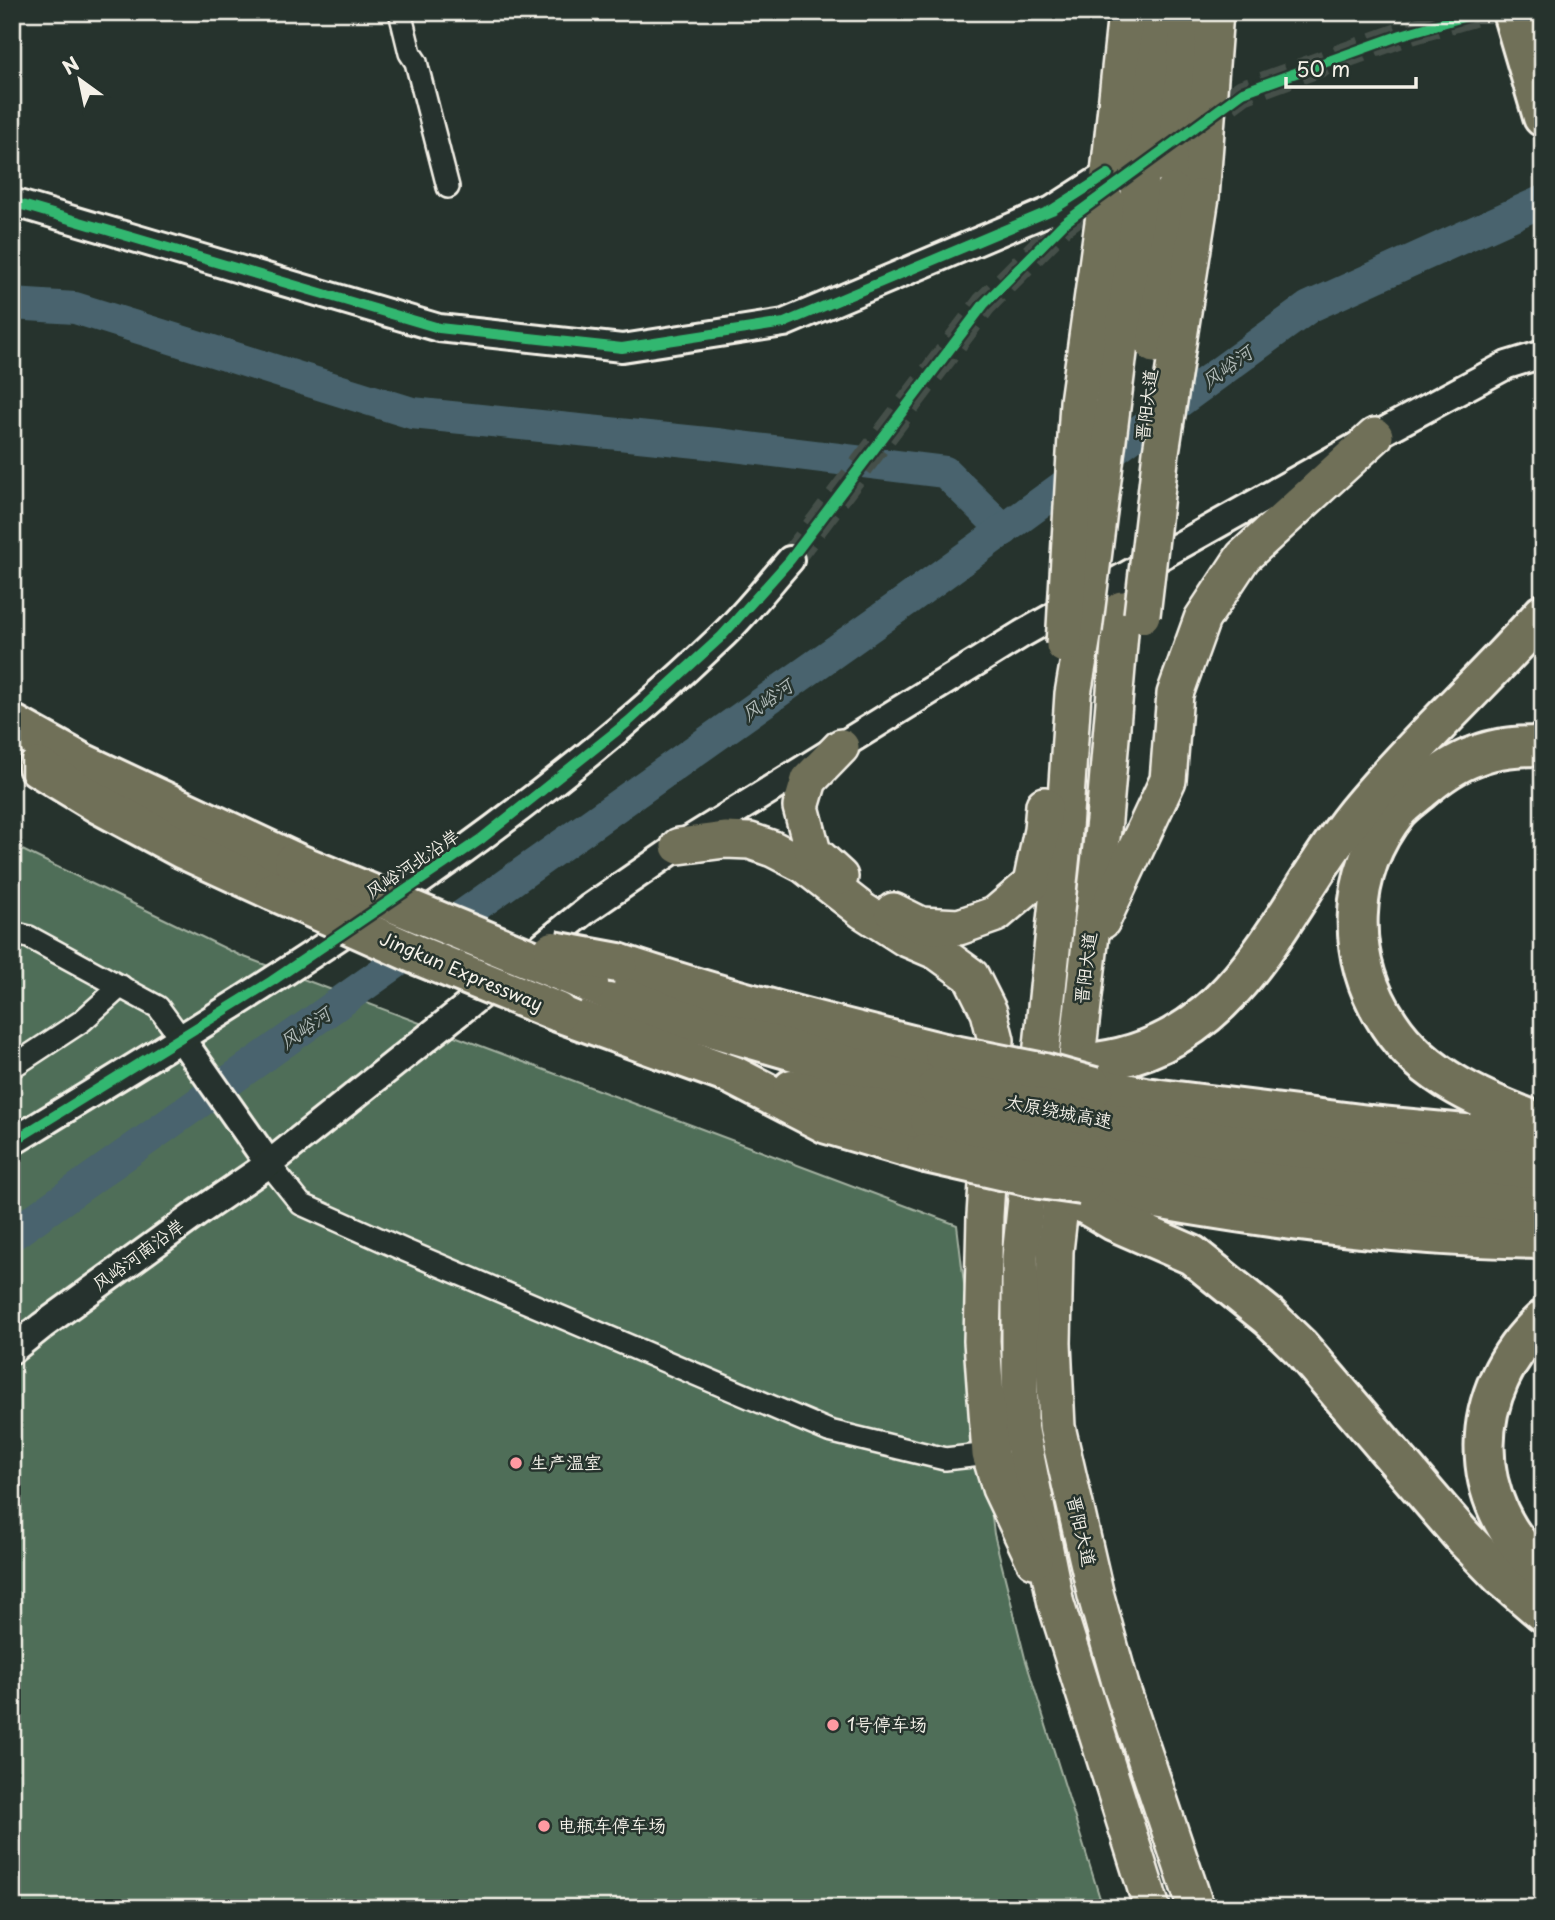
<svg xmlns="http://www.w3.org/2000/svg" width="1555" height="1920" font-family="'Playpen Sans','LXGW WenKai TC',sans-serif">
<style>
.green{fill:#506e58;stroke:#a2b0a0;stroke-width:2}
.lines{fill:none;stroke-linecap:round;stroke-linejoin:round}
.river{stroke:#48646e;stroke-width:32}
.tertiary-tunnel{stroke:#455049;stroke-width:26;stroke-dasharray:26 13;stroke-linecap:butt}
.minor-casing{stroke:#f4f1e8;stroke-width:26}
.tertiary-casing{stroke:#f4f1e8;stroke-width:32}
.trunk-casing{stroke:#f4f1e8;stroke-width:40}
.motorway-casing{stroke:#f4f1e8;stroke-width:44}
.minor{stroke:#26332d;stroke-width:21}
.tertiary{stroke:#26332d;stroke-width:26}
.trunk{stroke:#706f59;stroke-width:35}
.motorway{stroke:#706f59;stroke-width:38}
.trunk-bridge-casing{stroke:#f4f1e8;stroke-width:40;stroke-linecap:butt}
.motorway-bridge-casing{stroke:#f4f1e8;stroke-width:44;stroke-linecap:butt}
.trunk-bridge{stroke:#706f59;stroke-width:35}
.motorway-bridge{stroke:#706f59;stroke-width:38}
.cycleway-casing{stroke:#26332d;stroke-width:15}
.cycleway{stroke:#33b770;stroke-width:10}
.poi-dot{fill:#ff9aa2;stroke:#26332d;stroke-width:2.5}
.labels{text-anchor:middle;stroke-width:5;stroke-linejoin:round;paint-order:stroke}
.street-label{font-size:18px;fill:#f4f1e8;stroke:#26332d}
.poi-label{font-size:18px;fill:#f4f1e8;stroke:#26332d;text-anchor:start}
.water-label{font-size:19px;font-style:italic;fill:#afb9b7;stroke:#26332d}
</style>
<rect width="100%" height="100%" fill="#26332d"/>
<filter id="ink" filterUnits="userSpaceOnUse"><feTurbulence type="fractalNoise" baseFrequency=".0143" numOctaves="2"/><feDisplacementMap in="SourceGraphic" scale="14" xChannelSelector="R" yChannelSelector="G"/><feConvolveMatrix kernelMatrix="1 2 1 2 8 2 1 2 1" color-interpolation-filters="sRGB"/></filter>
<g filter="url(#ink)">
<polygon class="green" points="12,845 239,955 957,1225 994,1534 1025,1658 1103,1908 12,1908"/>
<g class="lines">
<g class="river">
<polyline points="12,304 75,308 412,413 717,444 945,472 1004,530"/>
<polyline points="12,1235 906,601 1309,307 1543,201"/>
</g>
<g class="tertiary-tunnel">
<polyline points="1198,125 1243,92 1401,35 1480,12"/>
<polyline points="790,560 984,304 1064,223 1116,185"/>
</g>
<g class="minor-casing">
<g id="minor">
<polyline points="400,12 410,53 416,62 448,187"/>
<polyline points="12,933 29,937 158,1007 180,1037"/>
<polyline points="12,1067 82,1021 121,986"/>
<polyline points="269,1164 301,1204 404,1250 829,1431 945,1459 990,1454"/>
</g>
</g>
<g class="tertiary-casing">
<g id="tertiary">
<polyline points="12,202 439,328 622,348 784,323 1052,210 1108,174"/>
<polyline points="532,954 589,908 679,846 1022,634 1375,436 1507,365 1543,354"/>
<polyline points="180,1037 269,1164"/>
<path d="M12,1142C259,991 510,840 719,639C745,615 767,586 790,560"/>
<polyline points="12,1350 42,1326 199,1212 269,1164 502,978"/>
</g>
</g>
<g class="trunk-casing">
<g id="trunk">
<polyline points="1141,178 1160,12"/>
<polyline points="1173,192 1189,12"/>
<polyline points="1201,197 1215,12"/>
<polyline points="1106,201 1126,12"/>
<polyline points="1122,609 1104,820 1055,1251 1053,1343 1057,1427 1096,1596 1121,1686 1196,1908"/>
<polyline points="1084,630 1073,694 1063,844 1020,1257 1020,1426 1056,1604 1152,1908"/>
<polyline points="679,846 725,840 750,841 773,849 804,865 863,911 905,938 938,952 971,976 989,1012 996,1040 985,1216 982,1341 990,1454 1000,1488 1034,1560"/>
<polyline points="840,877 813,852 801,807 809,780 841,747"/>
<polyline points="893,911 921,925 959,927 996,914 1031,884 1042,830 1044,805"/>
<polyline points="1102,921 1168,780 1175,694 1202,619 1243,557 1375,436"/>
</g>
</g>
<g class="motorway-casing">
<g id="motorway">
<polyline points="1512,12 1543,117"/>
<polyline points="12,724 82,763 294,862"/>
<path d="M1543,746C1520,746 1496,747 1475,756C1455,763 1436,777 1421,790C1413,797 1404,803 1397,811C1347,874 1345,958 1389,1024C1424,1078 1486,1102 1543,1124"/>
<polyline points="38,767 99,804 183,849 274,891"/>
<path d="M618,963C725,999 834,1026 944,1053"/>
<polyline points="589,983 679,1018 822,1059 937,1087"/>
<polyline points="558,1012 732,1075 827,1124 926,1153"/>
<path d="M1096,1062C1245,1043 1281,900 1365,803C1421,737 1486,679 1543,614"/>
<polyline points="1094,1087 1145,1097 1369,1125 1465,1134 1543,1134"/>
<polyline points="792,1089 930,1121"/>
<path d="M1092,1119C1131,1126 1169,1134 1208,1140C1319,1156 1431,1165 1543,1172"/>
<path d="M1086,1153C1124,1160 1163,1168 1202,1174C1315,1191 1429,1199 1543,1207"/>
<path d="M1082,1185C1234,1215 1388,1237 1543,1239"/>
<polyline points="1080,1201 1114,1221 1192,1255 1269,1317 1300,1347 1463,1537 1501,1576 1543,1612"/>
<path d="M1543,1320C1466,1390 1464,1502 1543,1570"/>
</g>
</g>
<use href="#minor" class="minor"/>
<use href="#tertiary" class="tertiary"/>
<use href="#trunk" class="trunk"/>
<use href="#motorway" class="motorway"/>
<g class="trunk-bridge-casing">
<g id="trunk-bridge">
<polyline points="1154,345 1173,192"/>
<polyline points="1142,615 1161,452 1201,197"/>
<polyline points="1084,630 1141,178"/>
<polyline points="1064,645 1078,402 1106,201"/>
</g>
</g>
<g class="motorway-bridge-casing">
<g id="motorway-bridge">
<polyline points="294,862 589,983"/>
<polyline points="274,891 415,954 558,1012"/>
<polyline points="553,951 618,963"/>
<polyline points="944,1053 1044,1073 1094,1087"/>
<polyline points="937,1087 1092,1119"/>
<polyline points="930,1121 1086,1153"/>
<polyline points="926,1153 1040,1179 1082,1185"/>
</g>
</g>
<use href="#trunk-bridge" class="trunk-bridge"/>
<use href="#motorway-bridge" class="motorway-bridge"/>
<g class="cycleway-casing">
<g id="cycleway">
<polyline points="12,202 439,328 622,348 784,323 1052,210 1108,174"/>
<polyline points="12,1142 272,981 481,839 629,721 721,637 790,560 984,304 1064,223 1243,92 1401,35 1480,12"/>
</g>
</g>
<use href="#cycleway" class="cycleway"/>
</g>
</g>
<g class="poi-dot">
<circle cx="516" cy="1463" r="7"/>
<circle cx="833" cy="1725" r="7"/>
<circle cx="544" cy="1826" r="7"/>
</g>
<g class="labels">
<g class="street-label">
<text transform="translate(1147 405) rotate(-83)" y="6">晋阳大道</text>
<text transform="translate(413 864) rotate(-34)" y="6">风峪河北沿岸</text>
<text transform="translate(1086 968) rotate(-83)" y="6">晋阳大道</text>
<text transform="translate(461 972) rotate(23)" y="6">Jingkun Expressway</text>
<text transform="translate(1059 1112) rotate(11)" y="6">太原绕城高速</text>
<text transform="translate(139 1255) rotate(-36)" y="6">风峪河南沿岸</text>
<text transform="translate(1081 1531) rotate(77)" y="6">晋阳大道</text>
</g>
<g class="poi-label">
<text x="530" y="1469">生产温室</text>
<text x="847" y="1731">1号停车场</text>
<text x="558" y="1832">电瓶车停车场</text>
</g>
<g class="water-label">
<text transform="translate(1227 367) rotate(-36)" y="7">风峪河</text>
<text transform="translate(767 700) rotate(-35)" y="7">风峪河</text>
<text transform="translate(305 1028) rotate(-35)" y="7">风峪河</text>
</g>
</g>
<rect width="1555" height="1920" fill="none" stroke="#26332d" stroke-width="42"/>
<rect x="21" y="21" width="1513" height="1878" fill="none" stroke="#f4f1e8" stroke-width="2.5" filter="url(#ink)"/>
<g transform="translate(80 80) rotate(327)" stroke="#26332d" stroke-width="5" paint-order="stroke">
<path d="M0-5L12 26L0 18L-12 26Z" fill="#f4f1e8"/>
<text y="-10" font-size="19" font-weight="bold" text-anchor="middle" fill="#f4f1e8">N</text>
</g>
<path d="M1286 77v10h130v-10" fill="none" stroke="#f4f1e8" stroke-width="3.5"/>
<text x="1296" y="77" font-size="21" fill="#f4f1e8" stroke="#26332d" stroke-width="5" paint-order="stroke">50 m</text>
</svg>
